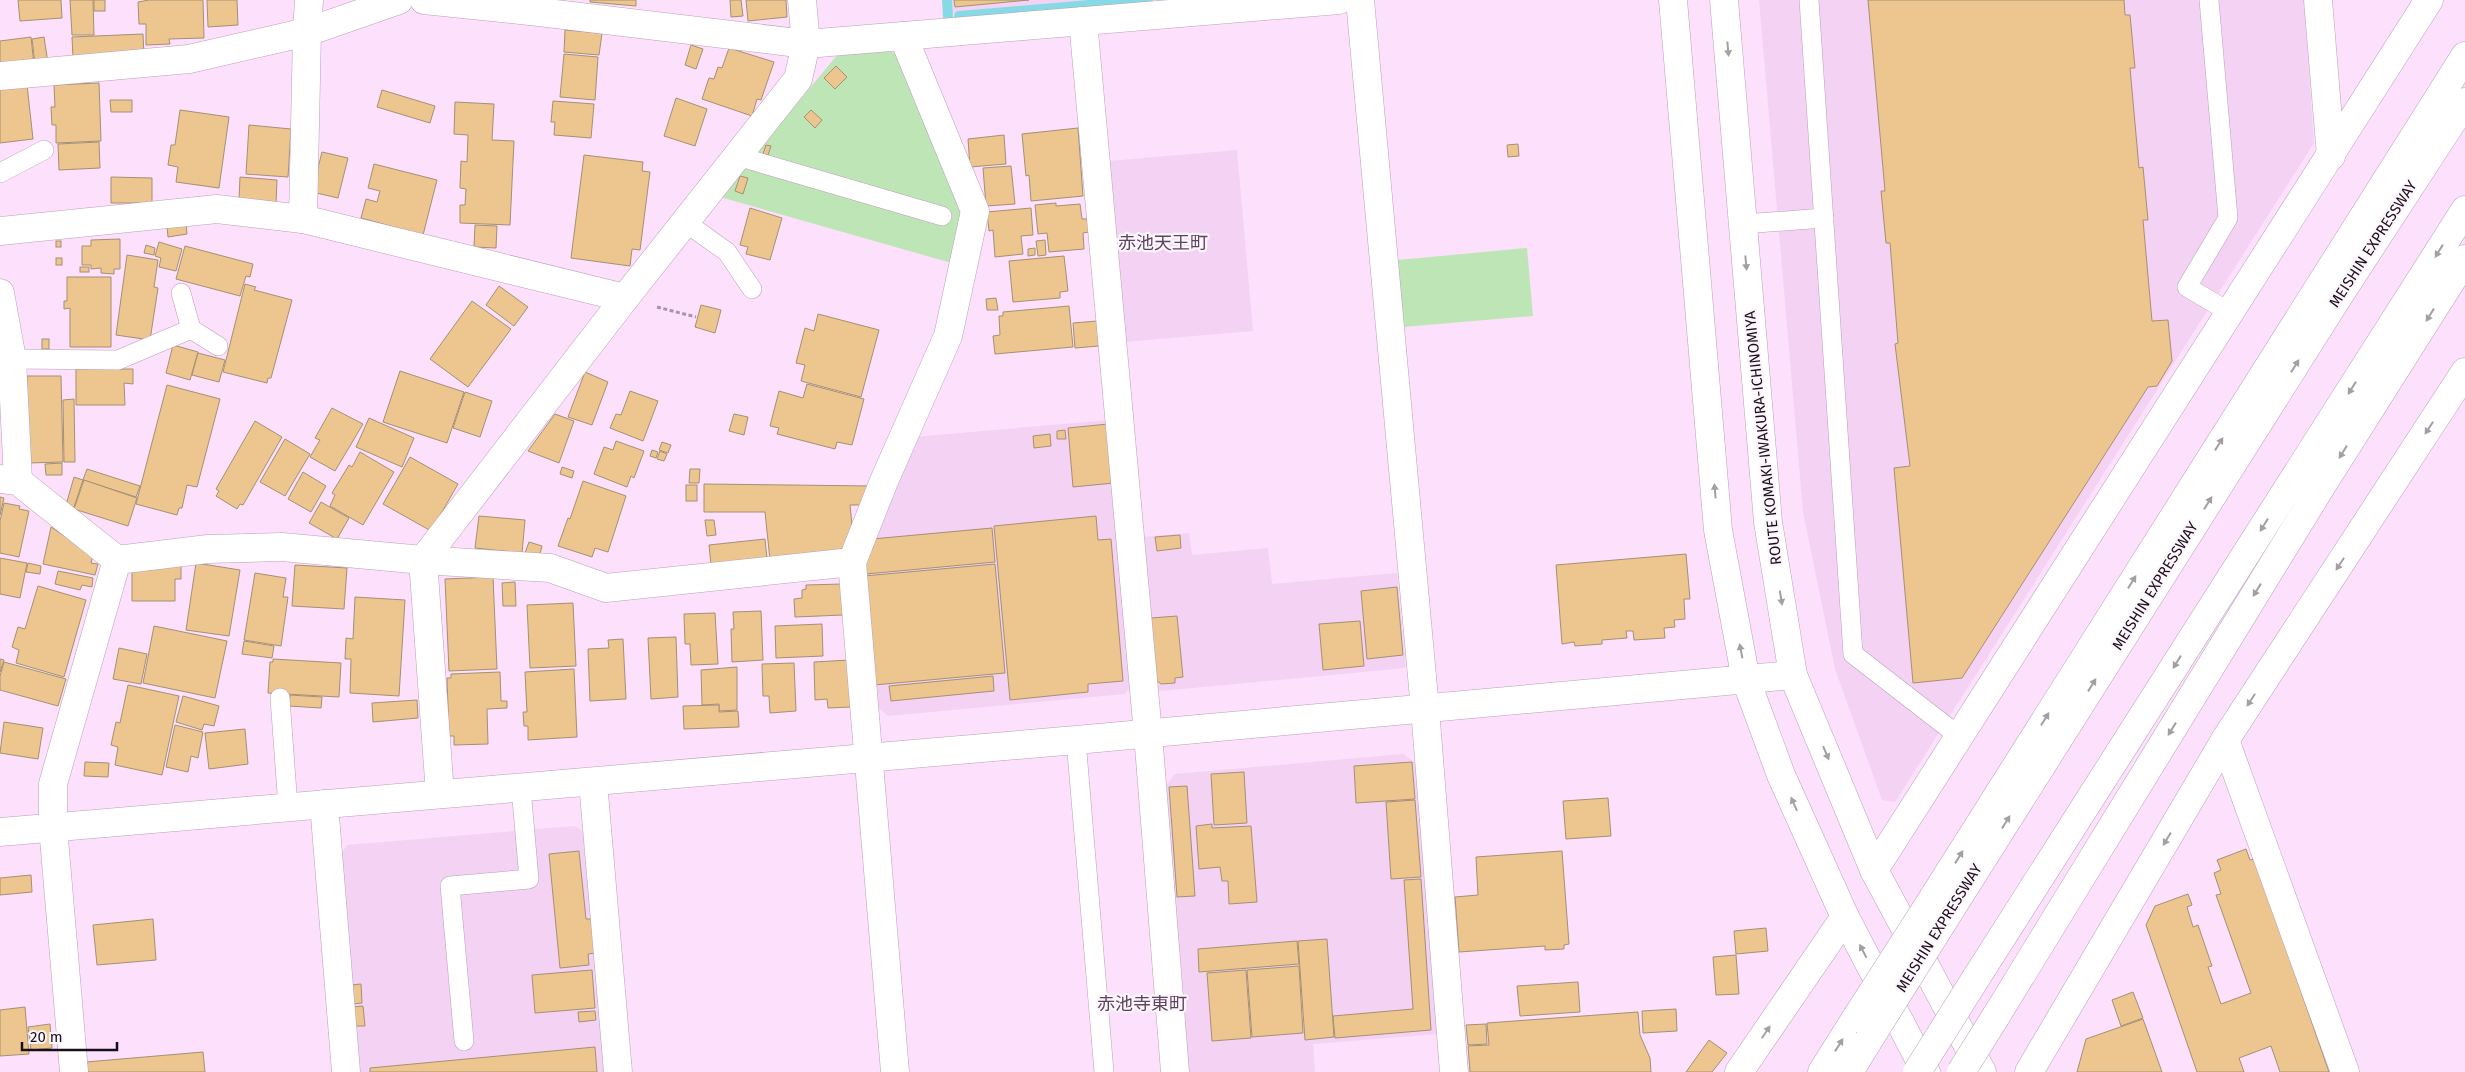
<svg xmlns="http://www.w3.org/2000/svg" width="2465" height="1072" font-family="'Fira Sans','Noto Sans JP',sans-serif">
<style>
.built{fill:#f4d2f4}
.green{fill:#bde5b6}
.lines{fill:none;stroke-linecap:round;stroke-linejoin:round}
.stream{stroke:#85dae6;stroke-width:10}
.building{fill:#ecc68e;stroke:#a59073}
.lane-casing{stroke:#ba9fb9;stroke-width:20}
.street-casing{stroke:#ba9fb9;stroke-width:29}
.secondary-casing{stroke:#ba9fb9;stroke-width:29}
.highway-casing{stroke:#ba9fb9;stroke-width:29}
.path{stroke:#aa94a9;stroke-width:3;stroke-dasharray:4 2.5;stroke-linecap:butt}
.lane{stroke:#fff;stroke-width:19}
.street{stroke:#fff;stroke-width:28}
.secondary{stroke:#fff;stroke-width:28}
.highway{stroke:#fff;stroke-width:28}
.highway-bridge-casing{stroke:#ba9fb9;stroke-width:29;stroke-linecap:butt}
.highway-bridge{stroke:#fff;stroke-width:28}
.oneway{fill:#a39fa3}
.labels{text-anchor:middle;stroke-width:4.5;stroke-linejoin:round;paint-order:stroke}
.street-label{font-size:15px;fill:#190f19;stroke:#fcf6fc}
.quarter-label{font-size:18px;fill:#5d465d;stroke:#fcf6fc}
</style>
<rect width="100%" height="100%" fill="#fde0fc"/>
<g class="built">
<polygon points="951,0 1107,0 952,14"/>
<polygon points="1759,0 2304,0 2314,143 1895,802 1882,800 1835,669 1803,512"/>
<polygon points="1237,150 1253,331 1124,342 1109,161"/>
<polygon points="1110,420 1133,683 1125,694 888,716 874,704 861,557 913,437"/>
<polygon points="1189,533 1192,555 1268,548 1272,584 1397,573 1406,668 1161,691 1154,686 1141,537"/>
<polygon points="1403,754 1417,764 1439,1034 1313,1044 1315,1072 1185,1072 1162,790 1175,774"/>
<polygon points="575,826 589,835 608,1072 355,1072 338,859 347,845"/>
</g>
<g class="green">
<polygon points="885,49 901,56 966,212 955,264 720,197 838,54"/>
<polygon points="1527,248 1533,316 1403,327 1398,260"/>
</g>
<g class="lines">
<g class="stream">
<polyline points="947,0 948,17"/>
<polyline points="959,16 1148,0"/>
</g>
</g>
<g class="building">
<polygon points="18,0 61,0 62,18 20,21"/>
<polygon points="70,0 93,0 94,35 72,35"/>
<rect x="94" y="0" width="11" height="11"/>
<polygon points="149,0 203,0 204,38 169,39 170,44 146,45 146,24 139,24 138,2"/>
<polygon points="207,0 237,0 238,25 208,27"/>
<polygon points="590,0 636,0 636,6 590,2"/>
<polygon points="730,0 741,0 743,16 731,17"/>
<polygon points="746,0 786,0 787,17 748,21"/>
<polygon points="954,0 1029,0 955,7"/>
<polygon points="1868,0 2124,0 2125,15 2130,15 2135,68 2130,68 2139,168 2143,167 2148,220 2143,220 2152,321 2168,320 2172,361 2157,386 2148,387 1962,678 1913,683 1894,468 1910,466 1895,344 1898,343 1890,243 1886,243 1881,191 1885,191"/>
<polygon points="565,30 602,33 599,55 564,52"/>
<polygon points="143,34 144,55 73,58 72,37"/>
<polygon points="31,37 34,65 0,70 0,41"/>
<polygon points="44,37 48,63 35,64 32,39"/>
<polygon points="691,45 703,49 696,69 685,65"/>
<polygon points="729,48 774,62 761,100 757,99 752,116 702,99 709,78 714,79 718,67 722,68"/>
<polygon points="564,54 598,57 595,100 560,97"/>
<polygon points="836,66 847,77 835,89 824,78"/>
<polygon points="99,83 101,141 56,143 56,125 52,125 51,107 55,107 54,85"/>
<polygon points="27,85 33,139 0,143 0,88"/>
<polygon points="382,90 435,106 430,123 377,107"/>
<polygon points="676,98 707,109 695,146 664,136"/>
<polygon points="110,100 132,100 132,112 111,112"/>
<polygon points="553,101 594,104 591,138 554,135 555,122 551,122"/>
<polygon points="455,102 494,104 492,140 514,141 510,225 460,223 460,205 465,205 466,189 460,188 461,161 467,162 468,135 454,134"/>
<polygon points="180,110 229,117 219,188 176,182 178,167 168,165 171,145 175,145"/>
<polygon points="811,110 822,120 815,128 804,117"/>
<polygon points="249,125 291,129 288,177 246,174"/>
<polygon points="1078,128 1083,196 1031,201 1029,175 1026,176 1022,134"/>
<polygon points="1004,135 1006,164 970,167 968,139"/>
<polygon points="99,142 100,168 59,170 58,144"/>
<polygon points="1518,144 1519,156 1508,157 1507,145"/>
<polygon points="766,145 771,146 768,155 763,154"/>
<polygon points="322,152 348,158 338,198 312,192"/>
<polygon points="584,155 643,162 642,171 650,172 640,250 632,249 630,266 571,258"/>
<polygon points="374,164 437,180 423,235 361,218 366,199 377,202 380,191 368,188"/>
<polygon points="1011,166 1015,204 986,206 983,168"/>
<polygon points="740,176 748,178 743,194 735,191"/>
<polygon points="111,177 152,178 152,203 111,203"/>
<polygon points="240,177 277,180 276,203 239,200"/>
<polygon points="1056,203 1056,206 1080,204 1082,219 1088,219 1089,232 1083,233 1084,249 1049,252 1047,233 1038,234 1035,205"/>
<polygon points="750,208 782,218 770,260 746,254 748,247 740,245"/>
<polygon points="1031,208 1033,235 1021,236 1023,254 995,257 993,230 989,231 987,212"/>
<polygon points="186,224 187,234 168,237 167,226"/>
<polygon points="475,225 497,226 496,248 474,247"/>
<polygon points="120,239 120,269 114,269 114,274 101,273 101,268 91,269 91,265 82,265 82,246 91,246 91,240"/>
<polygon points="1045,240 1046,255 1038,256 1036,241"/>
<rect x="56" y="241" width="5" height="6"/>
<polygon points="159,242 182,249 176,271 159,267 161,258 155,256"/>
<polygon points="146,245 155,248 154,255 144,253"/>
<polygon points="185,246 253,264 250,277 246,276 240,296 176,279"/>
<polygon points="1035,248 1035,255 1028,256 1028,249"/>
<polygon points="127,255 158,260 154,287 158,288 150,340 116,335"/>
<polygon points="1064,256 1068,291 1060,292 1060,298 1013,302 1009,261"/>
<rect x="56" y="258" width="6" height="7"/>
<rect x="80" y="267" width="9" height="5"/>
<polygon points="67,277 111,277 111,347 70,347 70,308 64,309 64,301 67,301"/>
<polygon points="245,284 256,287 254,290 292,300 271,378 268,378 267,383 223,372"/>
<polygon points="499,286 528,307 514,326 486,305"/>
<polygon points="996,298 998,310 987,310 986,299"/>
<polygon points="472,301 511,329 468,387 430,359"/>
<polygon points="701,305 721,310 715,333 695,327"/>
<polygon points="1069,306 1073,347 995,354 993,336 1000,335 999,316 1003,316 1003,312"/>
<polygon points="818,314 879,330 861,397 801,381 805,365 796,363 805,328 814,331"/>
<polygon points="1097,321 1099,346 1075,348 1073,323"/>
<rect x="42" y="339" width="7" height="10"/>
<polygon points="173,345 198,352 190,380 166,373"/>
<polygon points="198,353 225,360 219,382 192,375"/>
<polygon points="76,369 133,369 133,384 124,383 125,405 76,405"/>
<polygon points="400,371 464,392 447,443 383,422"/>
<polygon points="585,372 608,382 592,425 568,417"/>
<polygon points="27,376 61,376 63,462 28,463"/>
<polygon points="807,384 864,399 852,445 837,442 835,449 777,434 779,428 770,426 779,391 803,398"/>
<polygon points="167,385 220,399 197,487 187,485 182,508 179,508 177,515 136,504"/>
<polygon points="630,391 658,401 643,441 610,428 616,414 621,415"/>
<polygon points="465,392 492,401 480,437 453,428"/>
<polygon points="74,399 75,462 64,462 63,400"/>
<polygon points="332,408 363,424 335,471 310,457 320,440 315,438"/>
<polygon points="555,414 574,421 559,463 528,451"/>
<polygon points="734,414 748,417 744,435 729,431"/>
<polygon points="369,418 414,438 402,467 356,447"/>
<polygon points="255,421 282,437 243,505 240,504 237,509 216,496 219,491 216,489"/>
<polygon points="1108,424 1114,483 1073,487 1068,428"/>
<polygon points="1065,430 1066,439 1057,439 1057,431"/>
<polygon points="1050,434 1051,446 1034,448 1033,436"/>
<polygon points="285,439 310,454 285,496 260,482"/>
<polygon points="616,441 644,451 634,478 631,476 627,487 594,474 604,447 613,450"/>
<polygon points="662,442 671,445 668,453 659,450"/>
<polygon points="652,450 658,452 656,458 650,456"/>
<polygon points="660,451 667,454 664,461 657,459"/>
<polygon points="360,452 394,472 363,525 330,506 335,495 332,493 349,465 352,467"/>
<polygon points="410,457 458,484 431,531 383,504"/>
<polygon points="62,463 62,475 46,475 45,464"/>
<polygon points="562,467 574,471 572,478 560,474"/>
<polygon points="87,469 140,486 136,497 83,480"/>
<polygon points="690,469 700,469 699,483 689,483"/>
<polygon points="303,472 326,486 311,512 288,499"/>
<polygon points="74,477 83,480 74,507 66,505"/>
<polygon points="84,480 137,498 128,526 74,509"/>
<polygon points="583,481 626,496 608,552 595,548 592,557 558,546 568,518 570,519"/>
<polygon points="704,484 872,486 864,505 850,505 853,534 847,546 833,553 770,560 765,512 704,512"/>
<rect x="686" y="485" width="11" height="16"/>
<polygon points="0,497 4,498 0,515"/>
<polygon points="321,502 349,518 337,539 309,523"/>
<polygon points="4,503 20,506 19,509 29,511 19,557 0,553 0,521"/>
<polygon points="479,516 525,520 522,553 475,548"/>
<polygon points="1096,516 1098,540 1111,539 1123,681 1088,684 1088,692 1010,700 994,526"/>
<polygon points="705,520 714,520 716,535 707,536"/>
<polygon points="51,527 93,555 91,563 98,564 95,575 43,564"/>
<polygon points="992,528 995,562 866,574 864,556 872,539"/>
<polygon points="1180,535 1181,548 1157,551 1155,537"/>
<polygon points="765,539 767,559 711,565 709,545"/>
<polygon points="529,542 542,546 539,558 525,553"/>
<polygon points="1686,554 1690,599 1684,599 1685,619 1674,620 1675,627 1664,628 1665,638 1634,640 1633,631 1626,631 1627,638 1602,640 1602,644 1575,646 1574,642 1562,644 1556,565"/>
<polygon points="0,558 27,563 20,598 0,594"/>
<polygon points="28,563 41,566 40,574 26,572"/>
<polygon points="152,563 181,563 181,579 175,579 175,601 132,601 132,570 152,570"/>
<polygon points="196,563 240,570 229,636 186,630"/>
<polygon points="995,564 1005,673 874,685 864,576"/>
<polygon points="295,565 347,568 344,609 292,606"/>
<polygon points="58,571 93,578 92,587 82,585 80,590 55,584"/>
<polygon points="255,573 286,578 283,597 288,597 281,646 244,640"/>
<polygon points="493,577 497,669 449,671 445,579"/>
<polygon points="515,582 516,606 503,606 502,583"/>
<polygon points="842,584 843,615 795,617 794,599 802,598 802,590 806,589 806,585"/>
<polygon points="38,586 86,600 64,677 16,663 19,650 12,647 18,627 25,629"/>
<polygon points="1397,587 1403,655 1367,659 1361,591"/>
<polygon points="355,597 405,600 399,696 350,693 351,659 345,659 346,638 353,639"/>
<polygon points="573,603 576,666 530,668 527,605"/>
<polygon points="761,611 763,660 732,662 731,629 734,629 733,612"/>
<polygon points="715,613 718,664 691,665 690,644 685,644 684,614"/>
<polygon points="1177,616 1183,677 1175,678 1175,683 1161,684 1156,680 1151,618"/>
<polygon points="1360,621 1364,666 1323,670 1319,624"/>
<polygon points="822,624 823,656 776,658 775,626"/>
<polygon points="154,626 227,641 215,698 143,683"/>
<polygon points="676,637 678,697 651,699 648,638"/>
<polygon points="623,639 626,699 590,701 588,649 609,648 608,640"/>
<polygon points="244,641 274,646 272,658 242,654"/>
<polygon points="119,648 147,654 141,684 113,679"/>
<polygon points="0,659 4,660 0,672"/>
<polygon points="273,659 341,663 339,697 268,693 270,662 273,662"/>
<polygon points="850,660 852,707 828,708 827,699 815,700 814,662"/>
<polygon points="4,662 66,679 58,706 0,690 0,676"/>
<polygon points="794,663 796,711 770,713 769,696 763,696 762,664"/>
<polygon points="737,667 737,710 719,711 719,704 702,705 701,670"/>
<polygon points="574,669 577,737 528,740 528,726 524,726 523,712 527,712 525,672"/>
<polygon points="500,672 501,701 507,701 507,708 487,709 488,744 454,745 454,736 449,736 447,678 451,678 451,674"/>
<polygon points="993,676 994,691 891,701 889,686"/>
<polygon points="128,685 179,696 162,775 115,765 118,747 111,745 116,722 120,723"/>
<polygon points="290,695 322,697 321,708 289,706"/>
<polygon points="183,696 219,706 214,726 204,724 202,730 176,722"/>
<polygon points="417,700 418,718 373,722 372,703"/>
<polygon points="719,705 719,712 738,711 739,727 684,729 683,706"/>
<polygon points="4,722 43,728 38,759 0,753"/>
<polygon points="175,725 203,732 198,758 191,756 188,772 166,767"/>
<polygon points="245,729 248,764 209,769 205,733"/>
<polygon points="85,762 109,763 108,777 84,776"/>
<polygon points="1412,762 1415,799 1356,803 1354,766"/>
<polygon points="1244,772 1247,823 1214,825 1211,774"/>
<polygon points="1187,786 1195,896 1177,897 1169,787"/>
<polygon points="1608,798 1611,836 1566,839 1563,801"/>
<polygon points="1415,800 1421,877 1391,879 1386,802"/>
<polygon points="1212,824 1212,828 1251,826 1257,902 1229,904 1228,881 1222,881 1220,867 1199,869 1196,826"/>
<polygon points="2246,849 2250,860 2255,859 2329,1072 2280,1072 2271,1046 2239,1058 2244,1072 2197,1072 2146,925 2155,906 2188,894 2192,905 2187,907 2193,927 2198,925 2212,966 2208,967 2221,1004 2251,993 2216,895 2221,894 2214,873 2221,870 2217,860"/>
<polygon points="579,851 586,919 591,919 595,953 588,954 589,965 560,968 549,854"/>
<polygon points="1562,851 1569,944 1564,945 1564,949 1545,950 1545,946 1459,952 1455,897 1478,895 1476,857"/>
<polygon points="31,875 32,892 0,895 0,878"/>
<polygon points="1421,879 1431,1030 1335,1038 1333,1016 1413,1009 1404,880"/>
<polygon points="153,919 156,960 97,965 93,925"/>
<polygon points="1766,928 1768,951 1736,954 1734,931"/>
<polygon points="1327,939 1334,1037 1305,1040 1298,941"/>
<polygon points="1297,941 1299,964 1199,972 1198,949"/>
<polygon points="1736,955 1739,994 1716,995 1713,957"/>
<polygon points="1299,966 1303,1033 1252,1037 1247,970"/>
<polygon points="592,970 595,1008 535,1013 532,975"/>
<polygon points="1246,970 1251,1038 1212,1041 1207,973"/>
<polygon points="1578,982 1580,1012 1520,1016 1517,986"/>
<polygon points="361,984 362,1003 353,1004 351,985"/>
<polygon points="2133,992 2143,1018 2121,1026 2112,1000"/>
<polygon points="363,1006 365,1026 355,1026 353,1007"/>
<polygon points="25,1007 29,1054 0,1056 0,1010"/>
<polygon points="1676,1009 1677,1031 1643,1033 1642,1011"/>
<polygon points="595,1011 596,1020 579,1022 578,1012"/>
<polygon points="1638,1012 1640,1035 1650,1058 1651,1072 1470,1072 1468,1046 1489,1045 1487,1023"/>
<polygon points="2143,1019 2162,1072 2077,1072 2086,1039"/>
<polygon points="50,1024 52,1048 31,1050 28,1027"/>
<polygon points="1486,1024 1487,1044 1468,1045 1466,1025"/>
<polygon points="1709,1040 1727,1053 1712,1072 1686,1072"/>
<polygon points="595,1047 597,1072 370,1072 370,1068"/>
<polygon points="203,1052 205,1072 87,1072 86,1062"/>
</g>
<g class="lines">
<g class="lane-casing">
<g id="lane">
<polyline points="1809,0 1853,654 1960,737"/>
<polyline points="2209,0 2228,218 2187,287 2231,313"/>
<polyline points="737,156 942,216"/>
<polyline points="0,173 44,150"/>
<polyline points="685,222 727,252 752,289"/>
<polyline points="1743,224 1824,218"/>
<polyline points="181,293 191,329 218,346"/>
<polyline points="12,359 118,360 191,329"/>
<polyline points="280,698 288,807"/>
<polyline points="1076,740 1104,1072"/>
<polyline points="464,1041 450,886 529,879 521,788"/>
</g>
</g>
<g class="street-casing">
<g id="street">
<polyline points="424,0 539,12 806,44 1339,0"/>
<polyline points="1360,0 1425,709 1454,1072"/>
<polyline points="2318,0 2331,156"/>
<polyline points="1083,21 1148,734 1175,1072"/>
<polyline points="0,76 189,59 307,32 399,0"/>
<polyline points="303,219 307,32 309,0"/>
<polyline points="0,231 217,209 303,219 625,298"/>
<polyline points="0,293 12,359 18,481"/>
<polyline points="0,479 18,481 117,560 208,549 282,547 423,560 550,568 606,588 852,562 884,481 948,336 975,211 903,36"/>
<polyline points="852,562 895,1072"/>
<polyline points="2225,740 2345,1072"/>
<polyline points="593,782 618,1072"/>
<polyline points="440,794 423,560 625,298 798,79 806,44 802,0"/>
<polyline points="324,804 346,1072"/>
<polyline points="1874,870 2429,0"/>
<polyline points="74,1072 53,827 53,784 117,560"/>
<polyline points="1739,1072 1845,917"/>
<polyline points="2029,1072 2225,740 2465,372"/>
</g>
</g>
<g class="secondary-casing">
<g id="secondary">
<polyline points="1673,0 1718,530 1746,680 1781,775 1845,917 1926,1072"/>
<polyline points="1724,0 1768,522 1793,675 1874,870 1982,1072"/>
<polyline points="0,832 1076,740 1793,675"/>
</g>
</g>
<g class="highway-casing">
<g id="highway">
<polyline points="1933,898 2465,56"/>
<polyline points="1942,923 2338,297 2465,102"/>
<polyline points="1976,978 2465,210"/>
<polyline points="1996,1016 2319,490 2465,259"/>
<polyline points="1822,1072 1856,1018"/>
<polyline points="1849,1072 1868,1041"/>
</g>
</g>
<polyline class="path" points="657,307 696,317"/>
<use href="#lane" class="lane"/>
<use href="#street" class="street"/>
<use href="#secondary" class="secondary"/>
<use href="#highway" class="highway"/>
<g class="highway-bridge-casing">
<g id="highway-bridge">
<polyline points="1856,1018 1933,898"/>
<polyline points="1868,1041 1942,923"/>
<polyline points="1917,1072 1976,978"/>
<polyline points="1961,1072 1996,1016"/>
</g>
</g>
<use href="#highway-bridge" class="highway-bridge"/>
</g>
<defs><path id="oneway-solid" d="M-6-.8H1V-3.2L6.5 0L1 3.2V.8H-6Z" transform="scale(1.25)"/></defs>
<g class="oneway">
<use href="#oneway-solid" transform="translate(1728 49) rotate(85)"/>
<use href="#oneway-solid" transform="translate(2439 251) rotate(122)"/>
<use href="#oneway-solid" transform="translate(1746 263) rotate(85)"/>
<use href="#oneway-solid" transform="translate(2430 315) rotate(122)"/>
<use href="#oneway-solid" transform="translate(2295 366) rotate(-58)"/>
<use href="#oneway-solid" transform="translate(2352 388) rotate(122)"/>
<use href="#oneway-solid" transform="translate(2429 428) rotate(123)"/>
<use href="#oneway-solid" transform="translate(2219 444) rotate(-58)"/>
<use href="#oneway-solid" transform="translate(2343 452) rotate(122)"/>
<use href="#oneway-solid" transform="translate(1715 491) rotate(-95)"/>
<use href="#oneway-solid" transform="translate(2208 503) rotate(-58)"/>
<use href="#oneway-solid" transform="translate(2264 525) rotate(122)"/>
<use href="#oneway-solid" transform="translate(2340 564) rotate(123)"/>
<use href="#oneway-solid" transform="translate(2132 582) rotate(-58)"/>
<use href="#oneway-solid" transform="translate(2257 590) rotate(122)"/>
<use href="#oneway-solid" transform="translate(1781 598) rotate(81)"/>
<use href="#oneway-solid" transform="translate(1741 651) rotate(-101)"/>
<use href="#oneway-solid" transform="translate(2177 662) rotate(122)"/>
<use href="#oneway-solid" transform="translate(2092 685) rotate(-58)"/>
<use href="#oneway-solid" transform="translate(2251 700) rotate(123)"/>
<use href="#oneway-solid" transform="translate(2045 719) rotate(-58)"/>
<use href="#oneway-solid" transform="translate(2172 729) rotate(122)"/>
<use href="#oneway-solid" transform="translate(1826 753) rotate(67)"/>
<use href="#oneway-solid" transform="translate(1794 804) rotate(-114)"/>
<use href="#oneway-solid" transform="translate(2006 822) rotate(-58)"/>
<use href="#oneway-solid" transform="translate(2167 839) rotate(121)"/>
<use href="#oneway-solid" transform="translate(1959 857) rotate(-58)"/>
<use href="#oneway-solid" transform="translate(1863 951) rotate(-117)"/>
<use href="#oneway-solid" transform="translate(1766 1032) rotate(-56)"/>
<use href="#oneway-solid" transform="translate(1839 1045) rotate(-58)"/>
</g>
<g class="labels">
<g class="street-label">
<text transform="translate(2373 244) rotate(-57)" y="5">MEISHIN EXPRESSWAY</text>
<text transform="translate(1763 438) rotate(-96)" y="5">ROUTE KOMAKI-IWAKURA-ICHINOMIYA</text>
<text transform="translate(2155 586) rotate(-58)" y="5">MEISHIN EXPRESSWAY</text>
<text transform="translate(1939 928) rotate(-58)" y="5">MEISHIN EXPRESSWAY</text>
</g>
<g class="quarter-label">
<text x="1163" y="249">赤池天王町</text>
<text x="1142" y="1010">赤池寺東町</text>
</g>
</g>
<path d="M22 1042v8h95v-8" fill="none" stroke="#190f19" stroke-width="2.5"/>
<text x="30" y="1042" font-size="15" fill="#190f19" stroke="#fcf6fc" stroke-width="4" paint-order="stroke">20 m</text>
</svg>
